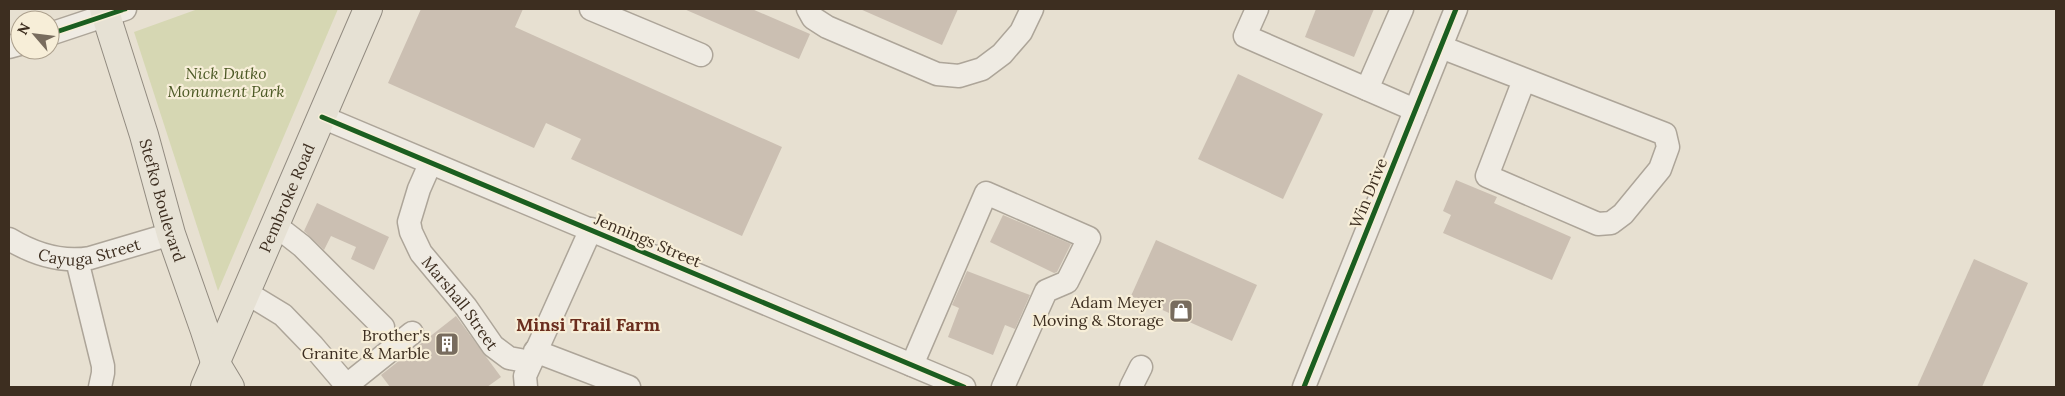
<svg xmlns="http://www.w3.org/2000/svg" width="2065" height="396" font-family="Lora,serif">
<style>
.green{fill:#d6d7b3}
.building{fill:#cbbfb2}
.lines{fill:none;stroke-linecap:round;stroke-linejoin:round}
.minor-casing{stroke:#ada599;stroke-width:25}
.major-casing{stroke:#928b80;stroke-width:30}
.minor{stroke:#efebe3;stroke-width:22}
.major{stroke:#e6e1d4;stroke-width:28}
.cycleway-casing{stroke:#f7eed8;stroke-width:8}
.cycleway{stroke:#1b5e20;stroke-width:5}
.labels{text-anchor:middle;stroke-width:4.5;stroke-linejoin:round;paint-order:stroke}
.park-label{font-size:16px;font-style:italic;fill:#4d5a26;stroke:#f7eed8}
.street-label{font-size:16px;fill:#3d2e20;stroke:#f7eed8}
.poi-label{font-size:16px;fill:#3d2e20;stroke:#f7eed8;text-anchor:end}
.neighbourhood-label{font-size:18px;font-weight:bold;fill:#6b2e1e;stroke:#f7eed8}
</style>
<rect width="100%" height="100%" fill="#e7e0d1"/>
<polygon class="green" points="198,9 338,9 218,291 134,32"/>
<g class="building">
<polygon points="421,9 523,9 515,27 782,147 742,236 571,159 581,139 546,123 534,148 388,83"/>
<polygon points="684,9 752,9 810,34 799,59"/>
<polygon points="860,9 958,9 942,45"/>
<polygon points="1316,9 1374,9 1354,57 1305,37"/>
<polygon points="1238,74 1323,114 1283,199 1198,159"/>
<polygon points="1456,180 1497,197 1494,203 1571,237 1552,280 1443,233 1451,215 1443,211"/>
<polygon points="317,203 389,237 374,270 351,259 356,247 331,236 324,250 304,231"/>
<polygon points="1003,215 1071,244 1057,272 1054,273 990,242"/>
<polygon points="1156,240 1257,285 1232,341 1131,296"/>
<polygon points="1974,259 2028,283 1982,387 1917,387"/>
<polygon points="967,271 1030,295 1015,329 1005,325 993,355 948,337 959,308 952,305"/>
<polygon points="456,316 501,377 487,387 390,387 381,375"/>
</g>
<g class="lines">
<g class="minor-casing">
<g id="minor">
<polyline points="591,9 701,55"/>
<polyline points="808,9 813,18 827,27 937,74 959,76 982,69 1002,54 1021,32 1032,9"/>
<polyline points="1257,9 1245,36 1415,110"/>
<polyline points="50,34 125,9"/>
<polyline points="9,47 20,44"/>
<polyline points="1441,47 1665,134 1668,147 1660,169 1623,214 1611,223 1598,224 1487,176 1524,80"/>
<polyline points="1367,89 1402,9"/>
<polyline points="322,117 964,387"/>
<path id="s1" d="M430,164L419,189L409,222L411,232L421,253L466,307L493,346L509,358L531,362"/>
<polyline points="275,225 302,246 383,327"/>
<path id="s2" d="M9,239C34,254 61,263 90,258L171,234"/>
<polyline points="77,260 103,366 103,373 100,387"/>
<polyline points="245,292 283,315 313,346 348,387"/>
<polyline points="535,351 629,387"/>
<polyline points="912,365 986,193 1089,238 1067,282 1046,291 1003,387"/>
<polyline points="347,385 412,333"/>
<polyline points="526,387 525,376 591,229"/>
<polyline points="1131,387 1141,367"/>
<polyline points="1304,387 1456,9"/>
</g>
</g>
<g class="major-casing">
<g id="major">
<path id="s3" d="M104,9L144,135L171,234L204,328L215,362L230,387"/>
<path id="s4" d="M205,387L368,9"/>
</g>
</g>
<use href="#minor" class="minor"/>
<use href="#major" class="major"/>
<g class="cycleway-casing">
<g id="cycleway">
<polyline points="50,34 125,9"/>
<polyline points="322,117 964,387"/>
<polyline points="1304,387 1456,9"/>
</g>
</g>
<use href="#cycleway" class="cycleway"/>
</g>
<defs>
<g id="shop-square" transform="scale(1.25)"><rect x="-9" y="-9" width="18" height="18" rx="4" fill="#786c5e" stroke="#f7eed8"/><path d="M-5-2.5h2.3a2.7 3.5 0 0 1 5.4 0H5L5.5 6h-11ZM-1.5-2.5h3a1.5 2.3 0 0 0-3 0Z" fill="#fff"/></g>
<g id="building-square" transform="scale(1.25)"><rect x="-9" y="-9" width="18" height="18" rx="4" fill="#786c5e" stroke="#f7eed8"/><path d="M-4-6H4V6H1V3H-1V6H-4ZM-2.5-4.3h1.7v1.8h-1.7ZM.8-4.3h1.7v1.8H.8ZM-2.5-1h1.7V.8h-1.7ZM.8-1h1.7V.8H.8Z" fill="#fff"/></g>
</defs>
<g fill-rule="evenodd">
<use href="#shop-square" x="1181" y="311"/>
<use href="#building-square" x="447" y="344"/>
</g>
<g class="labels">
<g class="park-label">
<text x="226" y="79">Nick Dutko<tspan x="226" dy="18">Monument Park</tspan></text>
</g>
<g class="street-label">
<text transform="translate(1368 193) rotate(-68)" y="6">Win Drive</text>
<text dy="6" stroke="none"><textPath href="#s4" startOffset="206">Pembroke Road</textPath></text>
<text dy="6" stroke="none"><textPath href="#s3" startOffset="200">Stefko Boulevard</textPath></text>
<text transform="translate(648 240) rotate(23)" y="6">Jennings Street</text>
<text dy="6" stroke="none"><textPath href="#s2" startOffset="85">Cayuga Street</textPath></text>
<text dy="6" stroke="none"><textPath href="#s1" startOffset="159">Marshall Street</textPath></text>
</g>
<g class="poi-label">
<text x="1164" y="308">Adam Meyer<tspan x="1164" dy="18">Moving &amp; Storage</tspan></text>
<text x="430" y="341">Brother's<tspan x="430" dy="18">Granite &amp; Marble</tspan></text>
</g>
<g class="neighbourhood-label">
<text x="588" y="331">Minsi Trail Farm</text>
</g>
</g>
<rect width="2065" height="396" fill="none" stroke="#3d2e20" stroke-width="20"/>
<g transform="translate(35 35) rotate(298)"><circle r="24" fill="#f7eed8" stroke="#ada18e"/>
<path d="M0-4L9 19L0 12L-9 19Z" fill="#786c5e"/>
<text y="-8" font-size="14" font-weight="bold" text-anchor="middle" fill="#3d2e20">N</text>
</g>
</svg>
